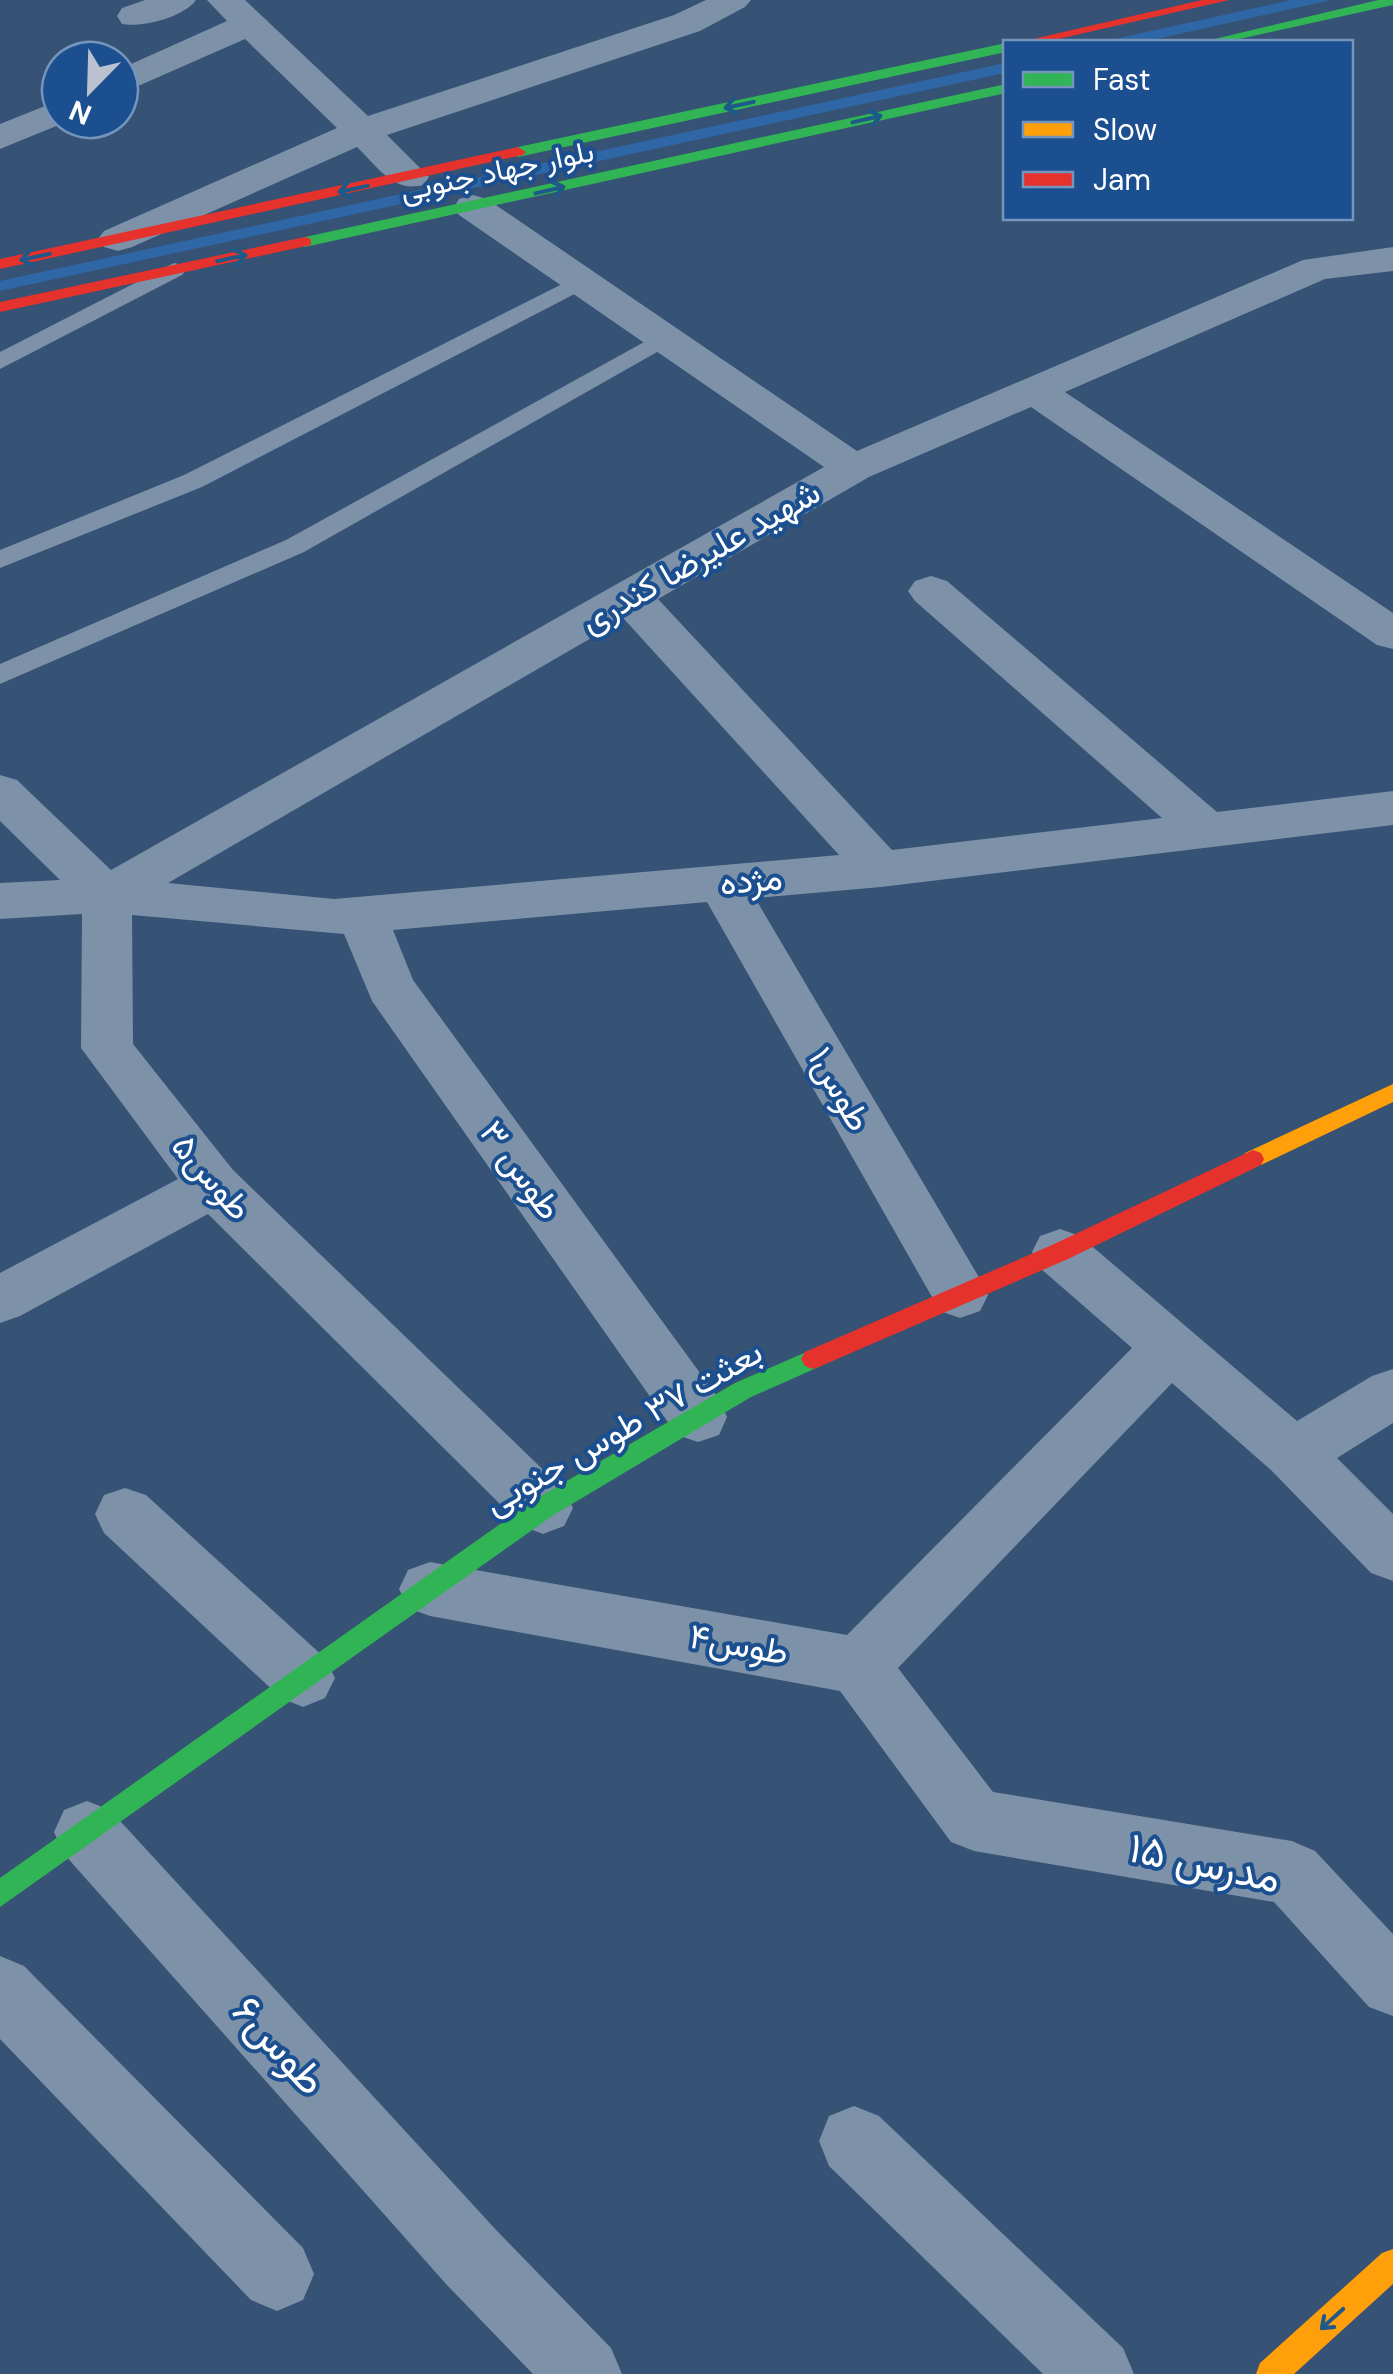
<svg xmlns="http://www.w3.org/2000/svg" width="1393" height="2374" font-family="'DM Sans',Vazirmatn,sans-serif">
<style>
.green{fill:#2f66a5}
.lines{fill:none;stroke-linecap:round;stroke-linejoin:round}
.lane{fill:#7d92a8;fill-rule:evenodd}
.street{fill:#7d92a8;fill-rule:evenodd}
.fast{fill:#30b455;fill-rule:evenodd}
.slow{fill:#ff9f0a;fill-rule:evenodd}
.jam{fill:#e5322d;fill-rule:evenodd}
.oneway{stroke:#1d5989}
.labels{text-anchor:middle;stroke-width:8;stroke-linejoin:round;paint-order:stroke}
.far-street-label{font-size:30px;fill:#fff;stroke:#1b4f8f}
.street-label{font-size:35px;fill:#fff;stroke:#1b4f8f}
.near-street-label{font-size:42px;fill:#fff;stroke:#1b4f8f}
</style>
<rect width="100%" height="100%" fill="#365274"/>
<g class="green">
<polygon points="1291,0 1331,0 1143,42 1101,42"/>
<polygon points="1005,63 1005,73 0,291 0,281"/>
</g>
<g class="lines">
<g class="lane">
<polygon points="174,263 182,265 186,270 182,275 0,369 0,352"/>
<polygon points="582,274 590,276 594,281 590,286 202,487 0,568 0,550 184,475"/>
<polygon points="664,331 676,338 673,343 304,552 0,684 0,664 286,540"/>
</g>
<g class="street">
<path d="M145,0H196C184,17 142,28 122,24L117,16L122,8Z"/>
<path d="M207,0H245L368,116L674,15L706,0H751L745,7L700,31L387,135L429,177L423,185C393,193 377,166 357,147L132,247L118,251L104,247L98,239L104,231L337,128L245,39L120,94V69L227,21Z"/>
<polygon points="60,100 60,120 71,120 0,149 0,124"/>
<path d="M473,195L487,199L857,451L1303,260L1393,247V271L1325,279L1065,392L1393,613V649L1377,645L1031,407L869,477L658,599L892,850L1162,818L915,601L908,591L915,581L931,576L947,581L1217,812L1393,791V825L881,887L755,898L980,1279L988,1295L980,1311L960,1318L940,1311L707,902L393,930L413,980L719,1399L727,1417L719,1435L698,1442L677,1435L372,1001L344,934L132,915L133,1044L233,1170L564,1490L573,1508L564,1526L543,1534L522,1526L208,1214L20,1316L0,1323V1273L178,1179L81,1048L82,914L0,919V883L60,880L0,821V775L17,780L111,870L824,467L459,215L454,207L459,199ZM624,619L839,855L334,899L168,883Z"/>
<polygon points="1060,1229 1080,1236 1297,1421 1372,1376 1393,1369 1393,1423 1337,1458 1393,1514 1393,1581 1371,1573 1273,1472 1172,1383 898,1668 993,1792 1292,1841 1315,1851 1393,1934 1393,2016 1369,2007 1274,1902 974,1851 951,1842 840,1691 430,1616 408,1608 399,1589 408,1570 430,1562 847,1635 1132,1348 1040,1268 1032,1252 1040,1236"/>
<polygon points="125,1488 146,1495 325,1658 335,1678 325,1698 303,1707 281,1698 104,1533 95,1514 104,1495"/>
<polygon points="87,1801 110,1810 498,2232 611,2348 622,2374 533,2374 446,2284 64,1854 54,1832 64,1810"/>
<polygon points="0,1956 24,1966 303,2248 314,2274 303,2300 277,2311 251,2300 0,2039"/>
<polygon points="854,2106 879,2116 1123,2348 1134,2374 1043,2374 829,2166 819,2141 829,2116"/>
</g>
<g class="fast">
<polygon points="1378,0 1393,0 1393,5 1226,42 1202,42"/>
<polygon points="1006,43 1006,52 518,157 510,152 518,147"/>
<polygon points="1006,84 1006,93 305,247 297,242 305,237"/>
<polygon points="813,1349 821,1352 825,1359 821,1366 751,1397 552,1516 0,1907 0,1878 534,1500 735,1383"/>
</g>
<g class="slow">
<polygon points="1393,1084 1393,1102 1261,1165 1245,1165 1242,1159 1245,1153"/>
<polygon points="1393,2249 1393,2284 1294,2374 1256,2374 1260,2363 1382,2253"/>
</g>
<g class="jam">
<polygon points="1202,0 1229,0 1045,42 1020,42"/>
<polygon points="518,147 526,152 523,155 0,269 0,259"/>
<polygon points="305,237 311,239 311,245 0,312 0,302"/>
<polygon points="1253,1150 1261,1153 1264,1159 1261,1165 1068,1259 821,1366 813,1369 805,1366 801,1359 805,1352 1052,1245"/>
</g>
</g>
<defs><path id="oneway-shaft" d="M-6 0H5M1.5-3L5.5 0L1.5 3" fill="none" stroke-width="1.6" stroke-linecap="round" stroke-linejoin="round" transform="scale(2.5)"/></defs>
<g class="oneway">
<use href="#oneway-shaft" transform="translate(739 105) rotate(168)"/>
<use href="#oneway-shaft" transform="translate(867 119) rotate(-13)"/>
<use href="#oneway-shaft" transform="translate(353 189) rotate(168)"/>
<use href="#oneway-shaft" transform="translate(550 190) rotate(-13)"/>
<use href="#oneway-shaft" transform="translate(35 257) rotate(168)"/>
<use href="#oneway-shaft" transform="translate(232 258) rotate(-12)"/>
<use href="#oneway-shaft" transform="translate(1332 2319) rotate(138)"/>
</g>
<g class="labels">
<g class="far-street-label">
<text transform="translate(497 171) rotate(-12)" y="10">بلوار جهاد جنوبی</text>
</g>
<g class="street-label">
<text transform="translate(700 556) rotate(-30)" y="12">شهید علیرضا کندری</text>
<text transform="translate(751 880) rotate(-5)" y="12">مژده</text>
<text transform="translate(840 1089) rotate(60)" y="12">طوس۱</text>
<text transform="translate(521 1170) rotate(54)" y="12">طوس ۳</text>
<text transform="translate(212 1177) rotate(49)" y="12">طوس۵</text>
<text transform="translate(623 1427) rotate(-30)" y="12">بعثت ۳۷ طوس جنوبی</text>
<text transform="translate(739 1644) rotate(10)" y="12">طوس۴</text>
</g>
<g class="near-street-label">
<text transform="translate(1205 1862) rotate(12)" y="15">مدرس ۱۵</text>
<text transform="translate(280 2045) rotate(48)" y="15">طوس۶</text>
</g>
</g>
<rect x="1003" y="40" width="350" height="180" fill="#1b4f8f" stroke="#7695bc" stroke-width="2.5"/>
<rect x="1023" y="72" width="50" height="15" fill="#30b455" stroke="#7695bc" stroke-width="2.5"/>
<text x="1093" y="90" font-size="30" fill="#ffffff">Fast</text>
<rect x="1023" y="122" width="50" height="15" fill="#ff9f0a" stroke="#7695bc" stroke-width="2.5"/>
<text x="1093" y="140" font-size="30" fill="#ffffff">Slow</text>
<rect x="1023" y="172" width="50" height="15" fill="#e5322d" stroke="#7695bc" stroke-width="2.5"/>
<text x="1093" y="190" font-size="30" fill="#ffffff">Jam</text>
<g transform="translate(90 90) rotate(203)"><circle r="48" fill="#1b4f8f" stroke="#7695bc" stroke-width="2.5"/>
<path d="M0-8L18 38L0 25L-18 38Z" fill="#b9c2ce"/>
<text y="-15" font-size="28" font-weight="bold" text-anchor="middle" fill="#ffffff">N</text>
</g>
</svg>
